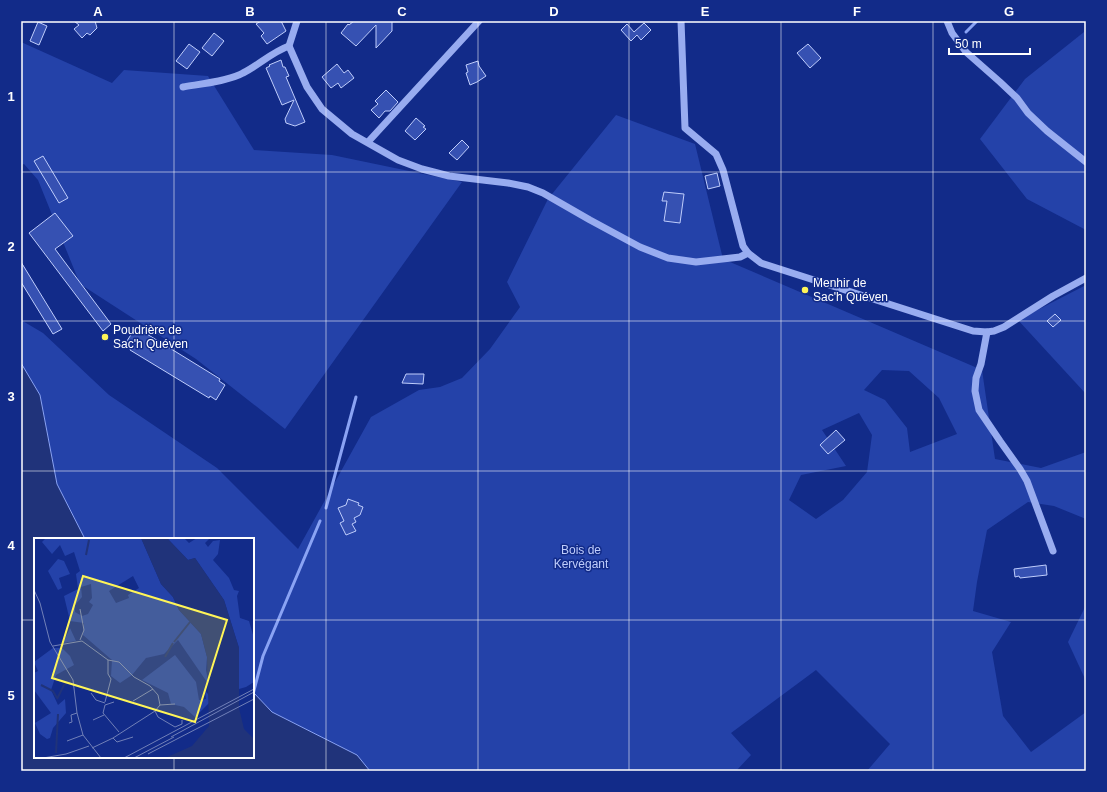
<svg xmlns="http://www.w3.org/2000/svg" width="1107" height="792" font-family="Arial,sans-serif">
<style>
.green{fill:#2442a9;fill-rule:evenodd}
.water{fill:#20337a;stroke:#8aa3f4}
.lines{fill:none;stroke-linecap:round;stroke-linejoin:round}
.stream{stroke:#8aa3f4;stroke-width:3}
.building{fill:#3651b2;stroke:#bfcdfc}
.minor{stroke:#98acf0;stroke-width:7}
.grid{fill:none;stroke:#fff;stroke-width:1;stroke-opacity:0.55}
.poi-dot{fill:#fff558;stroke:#122b89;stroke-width:1.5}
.labels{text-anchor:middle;stroke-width:3;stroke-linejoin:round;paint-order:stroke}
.poi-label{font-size:12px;fill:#fff;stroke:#122b89;text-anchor:start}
.park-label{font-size:12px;fill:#bfcdfc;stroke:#122b89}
.inset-river{fill:none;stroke:#20337a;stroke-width:2}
.inset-road{fill:none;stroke:#7180b8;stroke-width:1}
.view{fill:#fff558;fill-opacity:0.15;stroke:#fff558;stroke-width:2}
.inset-edge{fill:none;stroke:#fff;stroke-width:2}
.neatline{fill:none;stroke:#fff;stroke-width:1.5}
.grid-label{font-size:13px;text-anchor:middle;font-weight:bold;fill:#fff}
</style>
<rect width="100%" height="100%" fill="#122b89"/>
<g class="green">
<polygon points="1084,21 1086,21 1086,230 1027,199 980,139 1025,79 1084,32"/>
<polygon points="21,42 112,83 124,70 208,76 254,150 332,155 462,182 285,429 196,359 80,284 38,180 24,164 21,165"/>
<path d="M616,115L695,144L723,259L982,370L995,459L1041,468L1086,452V519L1054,506L1028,502L987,530L977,582L973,611L1011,622L992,652L1003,716L1031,752L1086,712V771H867L890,744L816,670L731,733L751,755L736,771H370L357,755L272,712L253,692V539H85L57,484L40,395L21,363V320L43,333L109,395L217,468L298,549L371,417L419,390L440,387L462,378L490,349L520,307L507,282L548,199ZM882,370L909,371L939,398L957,434L910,452L907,428L885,400L864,390ZM859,413L872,435L867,472L843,500L816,519L789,500L801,475L846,466L822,430Z"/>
<polygon points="1086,285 1086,394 1018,320"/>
<polygon points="1086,605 1086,681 1068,642"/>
</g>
<polygon class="water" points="21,363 40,395 57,484 85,539 35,539 35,757 253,757 253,692 272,712 357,755 370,771 21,771"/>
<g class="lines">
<g class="stream">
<polyline points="966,32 977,21"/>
<polyline points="326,508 356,397"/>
<polyline points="253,694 263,656 320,521"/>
</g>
</g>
<g class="building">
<polygon points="74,21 95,21 97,28 90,35 87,33 82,38 74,29 79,25"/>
<polygon points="261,21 281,21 286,31 267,44 261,36 264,33 256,24"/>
<polygon points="354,21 392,21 392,31 376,48 376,25 356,46 341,33 348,24 349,25"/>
<polygon points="38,22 47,26 39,45 30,41"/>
<polygon points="644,23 651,30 641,40 637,35 631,41 621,30 627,24 634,32"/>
<polygon points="214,33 224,41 212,56 202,48"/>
<polygon points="189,44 200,52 187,69 176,61"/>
<polygon points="808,44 821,58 810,68 797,53"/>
<polygon points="281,60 283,67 285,67 289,76 286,77 305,122 295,126 286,123 285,119 294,100 282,105 266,68 270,66 269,65"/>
<polygon points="478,61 479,66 486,76 477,82 470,85 466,73 468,72 466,65"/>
<polygon points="337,64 344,73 348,70 354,78 341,88 338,83 331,88 322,77"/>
<polygon points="386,90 398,102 390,111 385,111 379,118 371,110 378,104 375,101"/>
<polygon points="416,118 425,126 423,127 426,129 415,140 405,131"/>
<polygon points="462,140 469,147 457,160 449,153"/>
<polygon points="43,156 68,198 59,203 34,161"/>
<polygon points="717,173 720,186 708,189 705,176"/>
<polygon points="664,192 684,194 680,223 664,221 667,201 662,201"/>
<polygon points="55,213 73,236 55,249 111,324 103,331 29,233"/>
<polygon points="21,262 62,329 53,334 21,282"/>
<polygon points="1055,314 1061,320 1053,327 1047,321"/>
<polygon points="134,330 140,333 142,331 220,379 219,381 225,385 216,400 210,396 209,398 130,350 131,348 125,344"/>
<polygon points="406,374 424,374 423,384 402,383"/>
<polygon points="836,430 845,440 828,454 820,445"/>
<polygon points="348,499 359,503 358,505 363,507 360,515 354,518 356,522 352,524 356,531 346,535 340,523 344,521 338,508 346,505"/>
<polygon points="1046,565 1047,575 1020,578 1019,576 1015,577 1014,569"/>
</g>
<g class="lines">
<g class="minor">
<polyline points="297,21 289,46 307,87 322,109 352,134 398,160 422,169 449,176 508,183 528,187 543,193 590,220 640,247 668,258 696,262 740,257 748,253 761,263 973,331 987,332 994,331 1004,327 1053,296 1086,278"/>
<polyline points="681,21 685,128 716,154 723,170 743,246 748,253"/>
<polyline points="947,21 952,33 966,52 1000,82 1017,98 1028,113 1047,131 1086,162"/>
<path d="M183,87C200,84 229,81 243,73C259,65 272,52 289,46"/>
<polyline points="368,142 479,21"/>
<polyline points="987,332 981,364 976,378 975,391 979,410 1000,441 1020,469 1027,481 1053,551"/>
</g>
</g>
<path class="grid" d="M174,21V539M326,21V771M478,21V771M629,21V771M781,21V771M933,21V771M21,172H1086M21,321H1086M21,471H1086M21,620H35M253,620H1086M174,757V771"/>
<g class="poi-dot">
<circle cx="805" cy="290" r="4"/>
<circle cx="105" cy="337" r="4"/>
</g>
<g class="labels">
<g class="poi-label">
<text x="813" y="287">Menhir de<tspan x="813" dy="14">Sac'h Quéven</tspan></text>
<text x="113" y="334">Poudrière de<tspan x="113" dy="14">Sac'h Quéven</tspan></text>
</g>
<g class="park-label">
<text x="581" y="554">Bois de<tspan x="581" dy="14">Kervégant</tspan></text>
</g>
</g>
<g transform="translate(34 538)">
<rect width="220" height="220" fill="#122b89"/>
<path d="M12,0H107L127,46L139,59L145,72L167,96L173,119L172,132L175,147L144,102L130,116L112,120L98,137L86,145L77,138L78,122L49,97L50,85L36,83L30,58L44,51L42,36L46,33L40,14L31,18L26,7L18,16L8,4ZM99,38L105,50L94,57L95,60L82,65L75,53ZM57,46L58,60L55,64L59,67L54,76L48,78L41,74V67L48,59L47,49ZM133,0H150L155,5L163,0H176L171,5L174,9L179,3L186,2L184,16L179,22L195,40L200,52L205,53L203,58L206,80L215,83L220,100V144L212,149L205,151V110L190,62L161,20L154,22ZM24,21L30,23L36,36L25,40L28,50L24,52L14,33ZM36,90L42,103L29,105ZM19,110H28L36,118L40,127L22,137L17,152L24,167L31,161L32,175L19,190L16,200L13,201L6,196L1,185L17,175L0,152V135L4,133L0,124ZM141,117L162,144L165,162L172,161L171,153L175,157V165L161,179L150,169L137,166L134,155L108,142Z" fill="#2442a9" fill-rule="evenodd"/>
<path d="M107,0H133L154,22L161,20L190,62L205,110V170L210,191L220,201V220H131L158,208L175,188L173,119L167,96L145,72L139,59L127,46Z" fill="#20337a"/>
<path class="inset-river" d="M52,17L55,2M140,104L156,84M131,119L139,105M7,147L19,153L23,160M23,161L30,147L37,142M22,215L24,176"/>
<path class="inset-road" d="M0,52L6,65L16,104L39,142L43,175L49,197L67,220M46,102L50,92L46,71M19,108L48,103L74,122L85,124L100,139L116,148L124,157L126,167L121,173L79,200L58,210M57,155L62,162L71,165M99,163L119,151M71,164L77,141L74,136V122M80,164L71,167L69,175L85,194M126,167L141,166M121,173L124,179L141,189L148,186V182M59,182L70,177M35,185L38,184L37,177L43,175M137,199L220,154M79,200L83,204L99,199M33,203L49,197M114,216L220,161M9,220L32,216L55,208M90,220L220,151M100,220L140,199"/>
<path class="view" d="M49,38L193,82L161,184L18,140Z"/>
<rect width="220" height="220" class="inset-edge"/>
</g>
<rect width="1107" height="792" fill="none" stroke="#122b89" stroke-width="44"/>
<path d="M949 48v6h81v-6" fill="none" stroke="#ffffff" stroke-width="2"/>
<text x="955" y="48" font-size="12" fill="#ffffff" stroke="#122b89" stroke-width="3" paint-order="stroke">50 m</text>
<rect x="22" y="22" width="1063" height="748" class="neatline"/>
<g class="grid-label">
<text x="98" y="16">A</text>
<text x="250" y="16">B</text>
<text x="402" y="16">C</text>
<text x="554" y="16">D</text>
<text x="705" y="16">E</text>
<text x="857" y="16">F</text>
<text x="1009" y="16">G</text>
<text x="11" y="101">1</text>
<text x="11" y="251">2</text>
<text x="11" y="401">3</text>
<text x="11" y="550">4</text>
<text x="11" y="700">5</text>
</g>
</svg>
